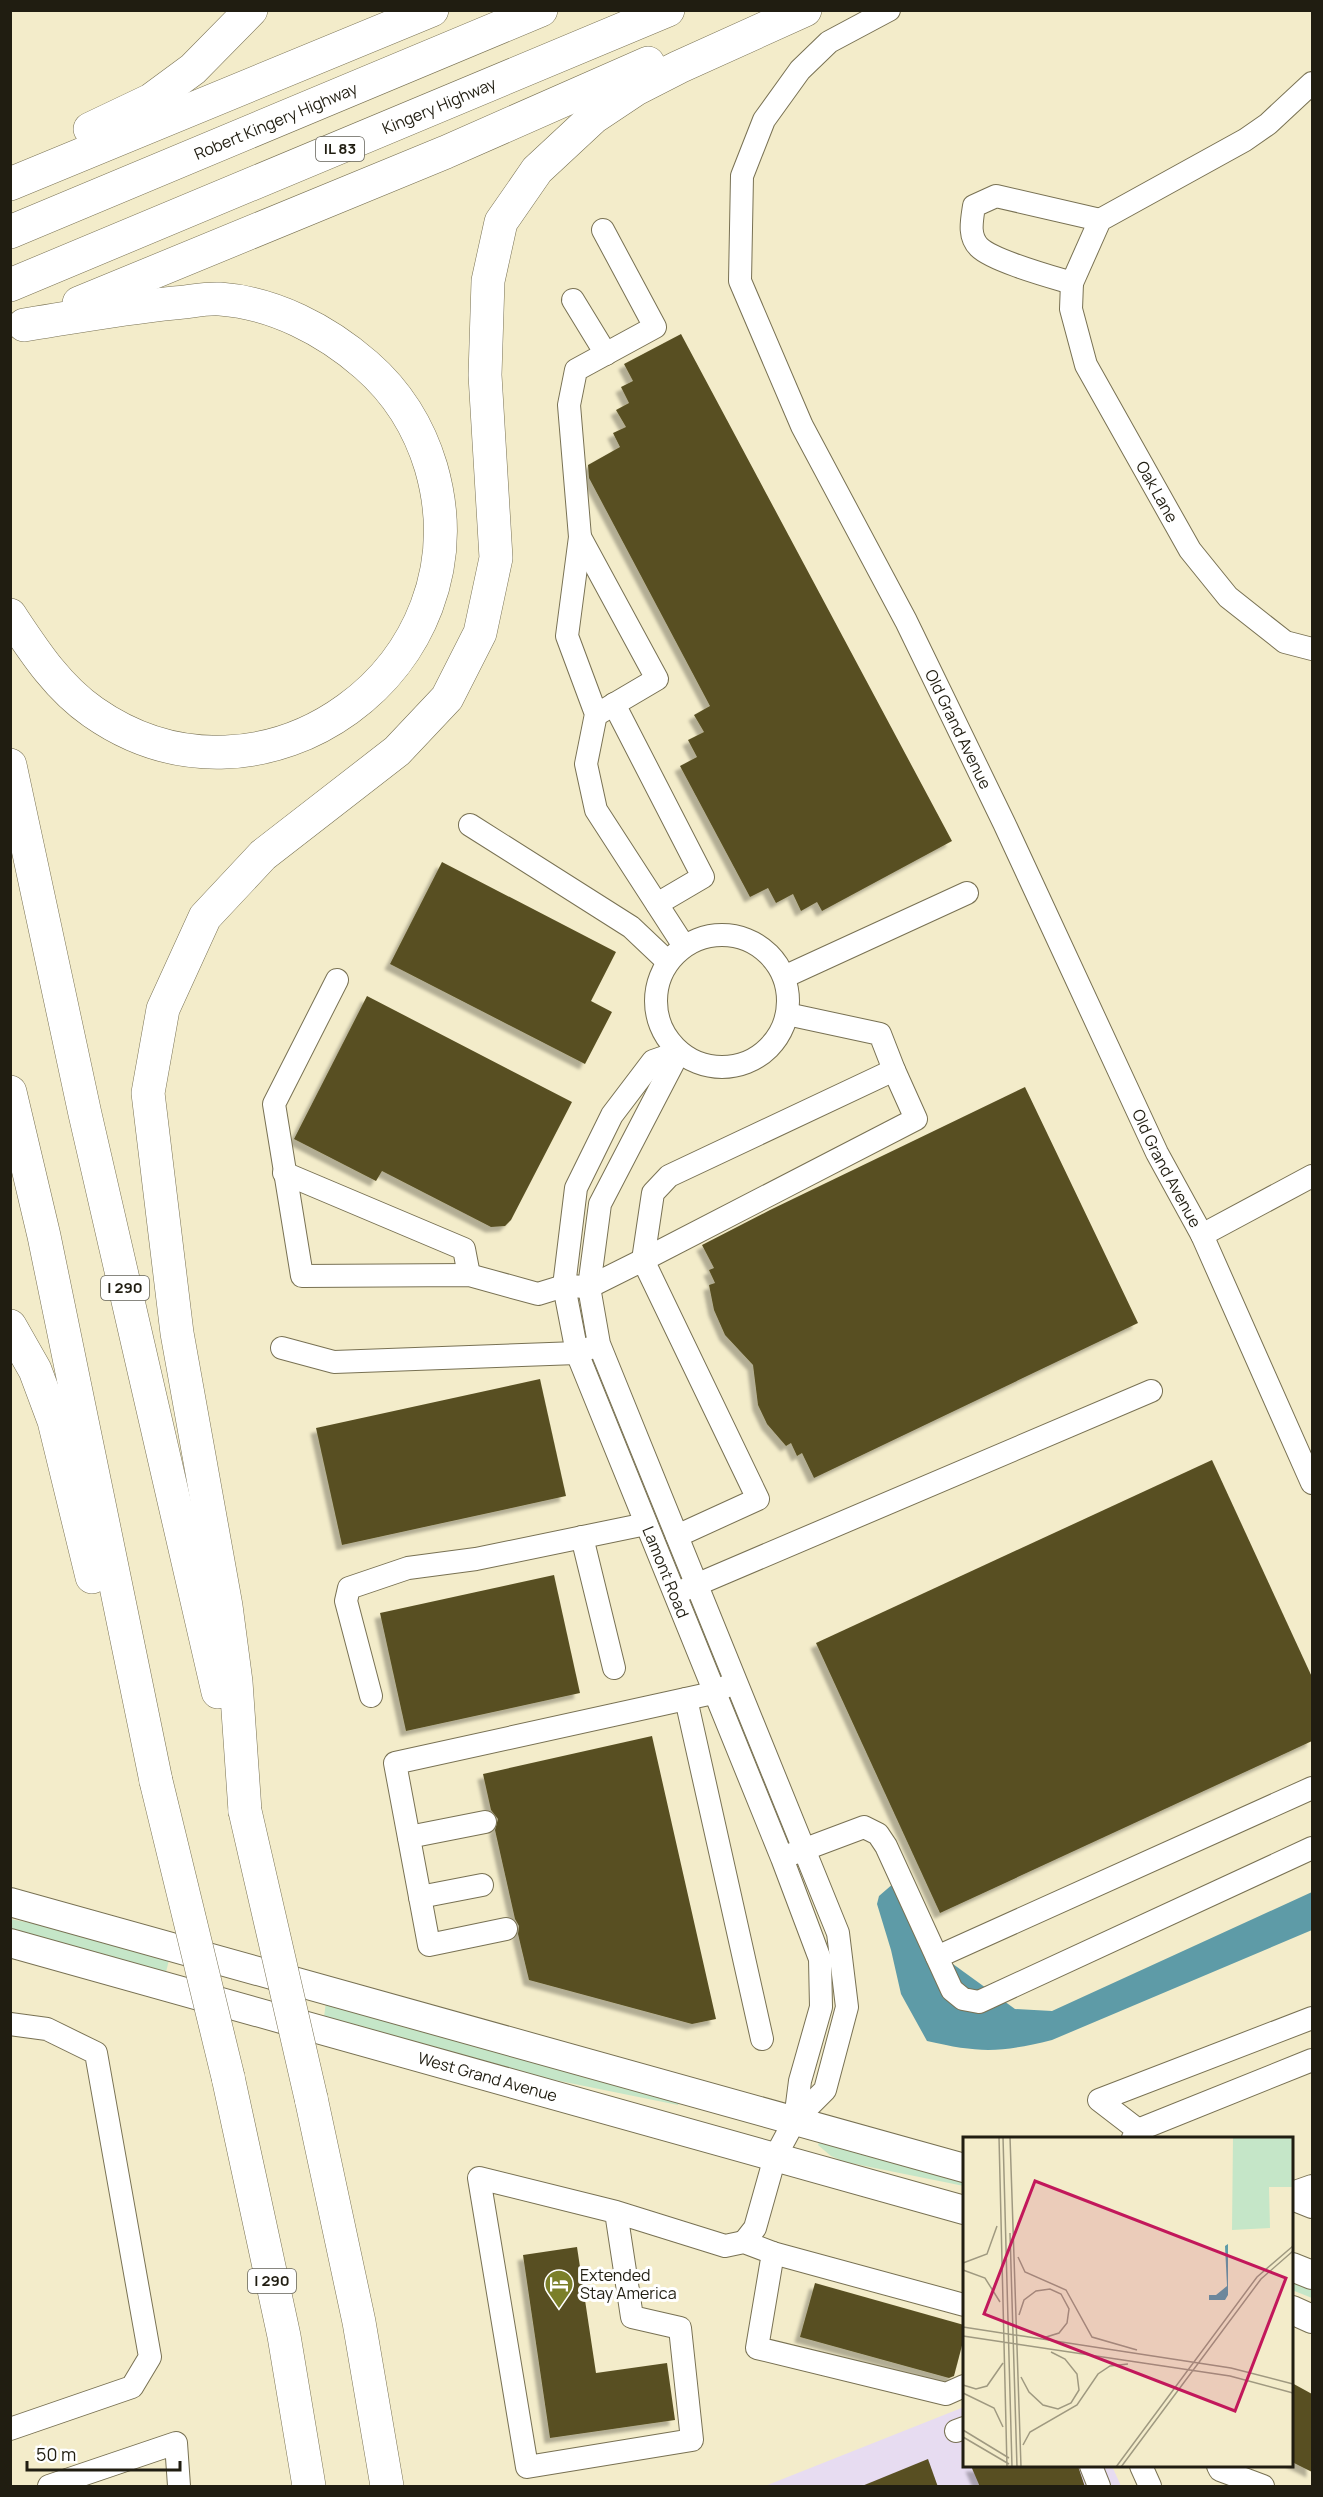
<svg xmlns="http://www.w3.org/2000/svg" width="1323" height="2497" font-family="Manrope,sans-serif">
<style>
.industrial{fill:#e7dcf1}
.green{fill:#c5e6c8}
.water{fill:#5e9ba7}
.building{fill:#595023;filter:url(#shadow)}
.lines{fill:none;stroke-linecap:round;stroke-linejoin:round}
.minor-casing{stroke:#787153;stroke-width:24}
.major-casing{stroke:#787153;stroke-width:30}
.highway-casing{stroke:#787153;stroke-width:34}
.minor{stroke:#fff;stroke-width:22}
.major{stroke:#fff;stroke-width:28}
.highway{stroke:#fff;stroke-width:33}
.highway-bridge-casing{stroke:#787153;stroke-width:34;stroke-linecap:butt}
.highway-bridge{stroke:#fff;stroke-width:33}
.labels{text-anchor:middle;stroke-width:6;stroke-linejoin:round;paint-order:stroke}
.shield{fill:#fff;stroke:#636158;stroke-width:1.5}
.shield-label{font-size:15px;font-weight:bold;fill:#201d11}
.street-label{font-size:16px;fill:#201d11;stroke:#fff}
.poi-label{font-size:16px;fill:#201d11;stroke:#fff;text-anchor:start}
.inset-road{fill:none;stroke:#9f9980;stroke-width:1.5}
.view{fill:#c2185b;fill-opacity:0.15;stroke:#c2185b;stroke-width:3}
.inset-edge{fill:none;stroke:#201d11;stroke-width:3}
</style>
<defs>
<filter id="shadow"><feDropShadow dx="-5.5" dy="5.5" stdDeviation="1.5" flood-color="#0004"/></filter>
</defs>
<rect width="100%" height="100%" fill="#f3ecca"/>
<polygon class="industrial" points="964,2407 964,2466 1112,2466 1121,2486 765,2486"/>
<g class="green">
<polygon points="10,1919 67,1930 169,1960 166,1972 11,1930"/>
<polygon points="326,2002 679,2101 678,2105 535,2076 324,2017"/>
<polygon points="820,2140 964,2181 964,2186 845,2162 831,2156 818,2145"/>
<polygon points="1292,2281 1312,2290 1312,2298 1292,2290"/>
</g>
<path class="water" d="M894,1883L935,1951L1015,2009L1052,2011L1312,1892V1930L1052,2040C1000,2053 979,2053 927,2041L901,1994L891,1950L877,1904L879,1896Z"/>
<g class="building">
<polygon points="681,334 952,841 822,911 817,902 801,911 793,894 776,903 768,888 750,897 680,766 697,757 688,740 704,732 694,715 710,706 589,478 588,465 620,447 613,433 626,427 616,410 629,403 621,387 633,381 624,364"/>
<polygon points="442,862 616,952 591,1001 612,1012 585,1064 390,964"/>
<polygon points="367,996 572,1102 511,1220 505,1226 491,1227 382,1171 376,1181 294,1139"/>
<polygon points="1025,1087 1138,1323 814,1478 802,1453 797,1456 791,1443 786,1446 767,1424 758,1405 753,1365 725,1335 714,1310 709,1285 715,1283 709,1270 714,1268 702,1245 770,1210"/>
<polygon points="540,1379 566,1496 342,1545 316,1428"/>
<polygon points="1212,1460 1312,1677 1312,1741 940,1913 816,1643"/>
<polygon points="554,1575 580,1693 406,1731 380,1613"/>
<polygon points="652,1736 716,2019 692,2024 529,1980 518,1934 519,1926 515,1919 495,1830 498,1819 491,1810 483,1774"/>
<polygon points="577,2247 596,2373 667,2363 675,2420 550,2438 523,2255"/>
<polygon points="815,2283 964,2325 964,2338 954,2376 949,2378 800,2337"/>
<polygon points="1292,2383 1312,2394 1312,2472 1292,2462"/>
<polygon points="928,2459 938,2487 862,2487 862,2486"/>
<polygon points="971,2466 1078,2466 1085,2487 980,2487"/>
</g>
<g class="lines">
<g class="minor-casing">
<g id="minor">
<path id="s1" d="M889,10L829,42L800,70L764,120L742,176L740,281L802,426L906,621L1004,823L1157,1153L1202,1235L1312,1483"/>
<path id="s2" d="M1312,83L1268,124L1245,140L1100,220L1072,283L1071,309L1086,365L1190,550L1228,597L1285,642L1312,649"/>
<polyline points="603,230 655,327 576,370 569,405 580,537 567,636 596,714 586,764 596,810 684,946"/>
<path d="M1072,283C1052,277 993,261 979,247C968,236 972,220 974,206L996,196L1100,220"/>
<polyline points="573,300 606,354"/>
<polyline points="580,537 657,679 601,712"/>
<polyline points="614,704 703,877 657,904"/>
<polyline points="470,825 631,927 668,962"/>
<circle cx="722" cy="1001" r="66"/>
<polyline points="784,977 967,893"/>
<polyline points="337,980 274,1104 302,1276 469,1275 538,1294 564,1286 589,1287 643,1260 758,1499 677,1536"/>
<polyline points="679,1052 600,1204 589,1287 599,1344 838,1933 847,2007 825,2090 795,2120 775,2157 755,2228 744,2242"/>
<path id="s3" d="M679,1052L653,1061L612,1115L576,1188L564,1286L577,1353L782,1858L820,1959L821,2007L800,2081L795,2120"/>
<polyline points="284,1173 464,1249 469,1275"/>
<polyline points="1202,1235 1312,1176"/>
<polyline points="643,1260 653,1193 669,1176 894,1070 880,1034 787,1014"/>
<polyline points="643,1260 916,1119 894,1070"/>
<polyline points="282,1348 334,1362 577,1353 590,1348"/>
<polyline points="582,1537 614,1668"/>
<polyline points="684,1590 1151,1391"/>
<polyline points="371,1696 346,1601 349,1588 408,1568 476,1559 646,1524"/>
<polyline points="686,1699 762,2039"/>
<polyline points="409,1837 485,1822"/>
<polyline points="792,1854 864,1827 878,1834 886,1846 952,1990 963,1999 979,2002 1312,1848"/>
<polyline points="420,1897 482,1885"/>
<polyline points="506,1929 429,1945 395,1763 713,1693 725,1687"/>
<polyline points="937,1957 1312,1788"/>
<polyline points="10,2024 47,2029 96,2053 150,2357 132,2387 10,2429"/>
<polyline points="1138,2130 1312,2060"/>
<polyline points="1133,2138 1138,2130 1099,2100 1312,2018"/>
<polyline points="1292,2193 1312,2186"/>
<polyline points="1292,2199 1312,2207"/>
<polyline points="616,2212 632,2317 680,2328 692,2440 527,2467 479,2178 616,2212 725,2246 744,2242 773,2253 757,2348 946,2394 964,2386"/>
<polyline points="773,2253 964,2305"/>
<polyline points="956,2431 964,2428"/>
<polyline points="1091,2466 1099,2486"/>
<polyline points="1141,2466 1150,2486"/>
<polyline points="1218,2466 1220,2470 1263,2486"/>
<polyline points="49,2486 176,2443 179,2486"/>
</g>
</g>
<g class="major-casing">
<g id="major">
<polyline points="10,1902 964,2168"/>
<path id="s4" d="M10,1943L964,2210"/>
<polyline points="1292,2267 1312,2275"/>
<polyline points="1292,2310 1312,2319"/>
</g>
</g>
<g class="highway-casing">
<g id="highway">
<polyline points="90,129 151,100 193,69 251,10"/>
<polyline points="10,184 432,10"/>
<path id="s5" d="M10,232L541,10"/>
<path id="s6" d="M10,285L668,10"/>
<polyline points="79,303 446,152 648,63"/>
<path d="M10,615C34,651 57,687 93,712C263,831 489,667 431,467C419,427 397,392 366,365C326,330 274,303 220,299C205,298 189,302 174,303C123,308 74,317 24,325"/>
<polyline points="10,765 85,1114 218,1692"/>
<polyline points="10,1092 44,1236 156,1781"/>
<polyline points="10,1326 35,1370 54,1421 92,1577"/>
<polyline points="245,1811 236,1682 226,1606 177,1333 148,1093 163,1009 205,917 263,855 397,751 447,698 480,633 496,558 485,375 488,281 501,222 537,170 594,117 636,89 679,67 805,10"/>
<polyline points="228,2077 284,2336 309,2486"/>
<polyline points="311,2098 359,2322 387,2486"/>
</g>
</g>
<use href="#minor" class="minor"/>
<use href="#major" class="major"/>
<use href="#highway" class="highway"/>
<g class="highway-bridge-casing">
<g id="highway-bridge">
<polyline points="156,1781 228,2077"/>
<polyline points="245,1811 311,2098"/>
</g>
</g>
<use href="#highway-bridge" class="highway-bridge"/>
</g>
<defs>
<g id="hotel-pin" transform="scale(1.5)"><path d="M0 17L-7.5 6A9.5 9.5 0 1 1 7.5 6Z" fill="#7b7f29" stroke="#fff"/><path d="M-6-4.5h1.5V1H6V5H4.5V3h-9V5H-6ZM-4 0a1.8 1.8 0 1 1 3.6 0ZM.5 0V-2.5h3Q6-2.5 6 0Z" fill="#fff"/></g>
</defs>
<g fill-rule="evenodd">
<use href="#hotel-pin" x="559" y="2284"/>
</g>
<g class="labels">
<g class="shield">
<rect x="316" y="137" width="48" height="24" rx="4.5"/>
<rect x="101" y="1276" width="48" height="24" rx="4.5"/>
<rect x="248" y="2269" width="48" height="24" rx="4.5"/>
</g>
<g class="shield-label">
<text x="340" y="154">IL 83</text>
<text x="125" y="1293">I 290</text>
<text x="272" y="2286">I 290</text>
</g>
<g class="street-label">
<text dy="6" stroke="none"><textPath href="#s6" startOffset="465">Kingery Highway</textPath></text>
<text dy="6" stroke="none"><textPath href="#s5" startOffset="288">Robert Kingery Highway</textPath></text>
<text dy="6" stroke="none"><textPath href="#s2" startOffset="552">Oak Lane</textPath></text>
<text dy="6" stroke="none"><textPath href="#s1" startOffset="834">Old Grand Avenue</textPath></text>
<text dy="6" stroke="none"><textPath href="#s1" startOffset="1320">Old Grand Avenue</textPath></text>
<text dy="6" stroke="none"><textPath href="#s3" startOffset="580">Lamont Road</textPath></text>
<text dy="6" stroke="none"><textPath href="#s4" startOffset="496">West Grand Avenue</textPath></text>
</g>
<g class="poi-label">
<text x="580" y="2281">Extended<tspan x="580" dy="18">Stay America</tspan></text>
</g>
</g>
<g transform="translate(963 2137)">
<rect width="330" height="330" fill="#f3ecca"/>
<path d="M270,0H330V50H306L307,91L269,93Z" fill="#c5e6c8"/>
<path d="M265,107V158L262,163H246V158H253L264,149L262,109Z" fill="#5e9ba7"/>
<path class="inset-road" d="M36,0L44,330M40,0L49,330M47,0L58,330M47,96L54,330M55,120L62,135L103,153L129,200L174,213M0,126L24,117L34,89M0,133L22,141L37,165M56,178L61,163L73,154L87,152L98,157L106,172L104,186L96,196L80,201M0,190L268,231L330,247M0,199L267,239L330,256M58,240L66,255L80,268L95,272L108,266L116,253L114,237L102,222L88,215M0,248L13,252L24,249L40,226M0,256L31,271L40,290M0,293L46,321M0,300L46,327M60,308L67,295L114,268L135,237L147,229L165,227M153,330L294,140L330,109M158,330L298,142L330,114"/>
<path class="view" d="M72,44L323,141L272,274L21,177Z"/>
<rect width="330" height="330" class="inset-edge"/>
</g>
<rect width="1323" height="2497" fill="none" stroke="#201d11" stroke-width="24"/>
<path d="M27 2461v9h153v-9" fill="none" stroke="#201d11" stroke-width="3"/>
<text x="36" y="2461" font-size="18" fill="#201d11" stroke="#ffffff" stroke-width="4.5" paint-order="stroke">50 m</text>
</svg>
